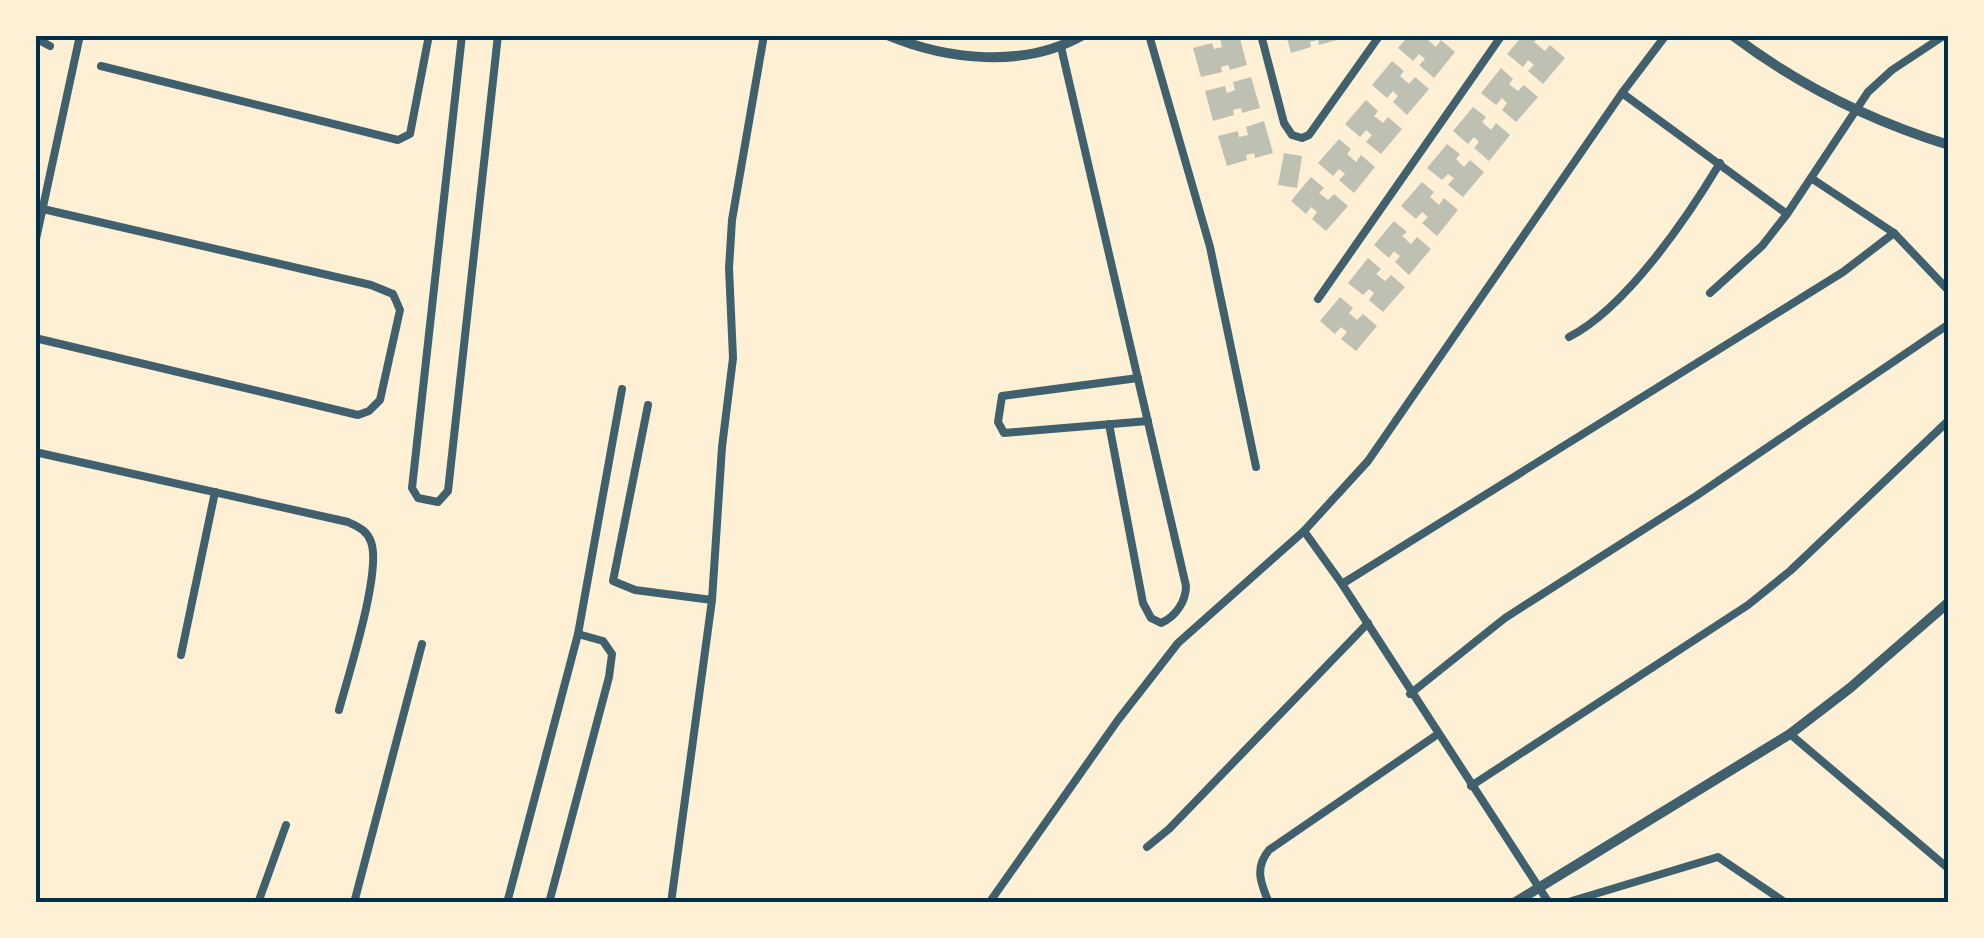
<svg xmlns="http://www.w3.org/2000/svg" width="1984" height="938" font-family="'Exo 2',sans-serif">
<style>
.building{fill:#bec0b2}
.lines{fill:none;stroke-linecap:round;stroke-linejoin:round}
.minor{stroke:#3f606c;stroke-width:8}
.tertiary{stroke:#3f606c;stroke-width:10}
.neatline{fill:none;stroke:#003049;stroke-width:4}
</style>
<rect width="100%" height="100%" fill="#fdf0d5"/>
<g class="building">
<polygon points="1239,35 1247,65 1230,70 1228,65 1221,67 1222,72 1201,77 1193,48 1212,43 1214,49 1222,47 1220,39"/>
<polygon points="1286,35 1335,35 1337,40 1319,45 1318,40 1310,42 1311,47 1291,53"/>
<polygon points="1409,35 1430,35 1427,39 1436,47 1441,40 1455,52 1434,78 1419,65 1425,59 1419,54 1413,61 1398,48"/>
<polygon points="1523,35 1534,35 1538,38 1534,42 1545,51 1550,45 1565,58 1543,84 1528,71 1534,65 1528,60 1523,67 1507,54"/>
<polygon points="1392,61 1404,71 1400,76 1409,84 1415,77 1429,89 1407,115 1393,102 1398,96 1393,91 1387,98 1372,85"/>
<polygon points="1501,68 1513,79 1509,84 1518,91 1524,85 1538,97 1516,122 1502,110 1507,103 1502,98 1496,105 1481,93"/>
<polygon points="1251,77 1260,108 1242,113 1241,108 1233,110 1234,115 1213,121 1205,91 1225,86 1227,93 1235,90 1233,82"/>
<polygon points="1366,100 1378,111 1374,116 1383,123 1388,117 1402,129 1381,154 1366,142 1372,135 1366,130 1360,137 1345,124"/>
<polygon points="1473,107 1486,117 1482,122 1491,130 1496,123 1510,135 1489,161 1474,148 1479,142 1474,137 1468,144 1453,131"/>
<polygon points="1264,121 1273,153 1255,158 1254,153 1246,155 1247,160 1227,166 1218,136 1238,131 1239,137 1248,135 1246,127"/>
<polygon points="1339,139 1351,149 1347,154 1356,162 1361,155 1375,167 1354,193 1339,180 1345,174 1339,169 1333,176 1318,163"/>
<polygon points="1447,144 1460,154 1456,159 1464,167 1470,160 1484,172 1463,197 1448,185 1454,178 1448,174 1442,180 1427,168"/>
<polygon points="1284,153 1302,156 1297,188 1278,185"/>
<polygon points="1311,177 1324,188 1319,193 1328,200 1334,194 1348,206 1326,231 1312,219 1317,212 1311,207 1306,214 1291,201"/>
<polygon points="1422,182 1434,192 1430,197 1439,205 1444,198 1458,210 1437,236 1422,223 1428,217 1422,212 1416,219 1401,206"/>
<polygon points="1394,221 1407,232 1402,236 1411,244 1417,237 1431,249 1409,275 1395,262 1400,256 1394,251 1389,258 1374,245"/>
<polygon points="1368,258 1381,269 1376,274 1385,281 1391,275 1405,287 1383,312 1369,300 1374,293 1369,289 1363,295 1348,283"/>
<polygon points="1340,297 1353,308 1349,313 1357,320 1363,314 1377,326 1356,351 1341,339 1347,332 1341,327 1335,334 1320,321"/>
</g>
<g class="lines">
<g class="minor">
<polyline points="462,35 412,488 418,498 438,502 448,491 498,35"/>
<polyline points="1149,35 1210,247 1256,467"/>
<polyline points="1261,35 1284,123 1292,135 1302,138 1309,135 1380,35"/>
<polyline points="35,38 50,46"/>
<path d="M1061,47L1186,586C1186,602 1175,617 1161,623L1151,618L1143,603L1109,424"/>
<polyline points="101,66 398,140 410,134 429,35"/>
<polyline points="1622,93 1787,214"/>
<polyline points="1811,178 1894,233 1949,291"/>
<polyline points="35,244 80,35"/>
<polyline points="1710,293 1762,246 1787,214 1868,92 1892,70 1945,35"/>
<polyline points="1318,299 1502,35"/>
<path d="M1569,337C1626,308 1687,218 1720,163"/>
<polyline points="35,338 358,415 369,411 380,400 400,310 393,294 371,285 43,209"/>
<polyline points="1138,378 1002,396 998,422 1004,433 1148,421"/>
<polyline points="648,405 613,581 635,590 712,600"/>
<path d="M35,452L348,522C358,527 367,530 371,542C382,571 348,676 339,710"/>
<polyline points="1304,531 1342,584 1549,903"/>
<polyline points="1342,584 1843,272 1894,233"/>
<polyline points="181,655 215,492"/>
<polyline points="1410,694 1505,618 1696,496 1949,324"/>
<polyline points="1790,734 1949,869"/>
<polyline points="1471,786 1748,605 1790,571 1949,420"/>
<polyline points="1147,847 1169,829 1368,623"/>
<polyline points="258,903 286,825"/>
<polyline points="354,903 422,644"/>
<polyline points="507,903 578,634 622,389"/>
<polyline points="549,903 609,677 612,654 603,641 578,634"/>
<polyline points="671,903 712,600 722,447 733,358 729,268 732,220 764,35"/>
<polyline points="989,903 1118,720 1178,643 1304,531 1368,461 1622,93 1666,35"/>
<path d="M1269,903C1261,884 1254,868 1269,850L1438,734"/>
<polyline points="1565,903 1718,857 1786,903"/>
</g>
<g class="tertiary">
<path d="M887,35C947,60 1024,69 1083,35"/>
<path d="M1732,35C1797,84 1871,121 1949,145"/>
<polyline points="1514,903 1790,734 1850,688 1949,602"/>
</g>
</g>
<rect width="1984" height="938" fill="none" stroke="#fdf0d5" stroke-width="75"/>
<rect x="38" y="38" width="1908" height="862" class="neatline"/>
</svg>
